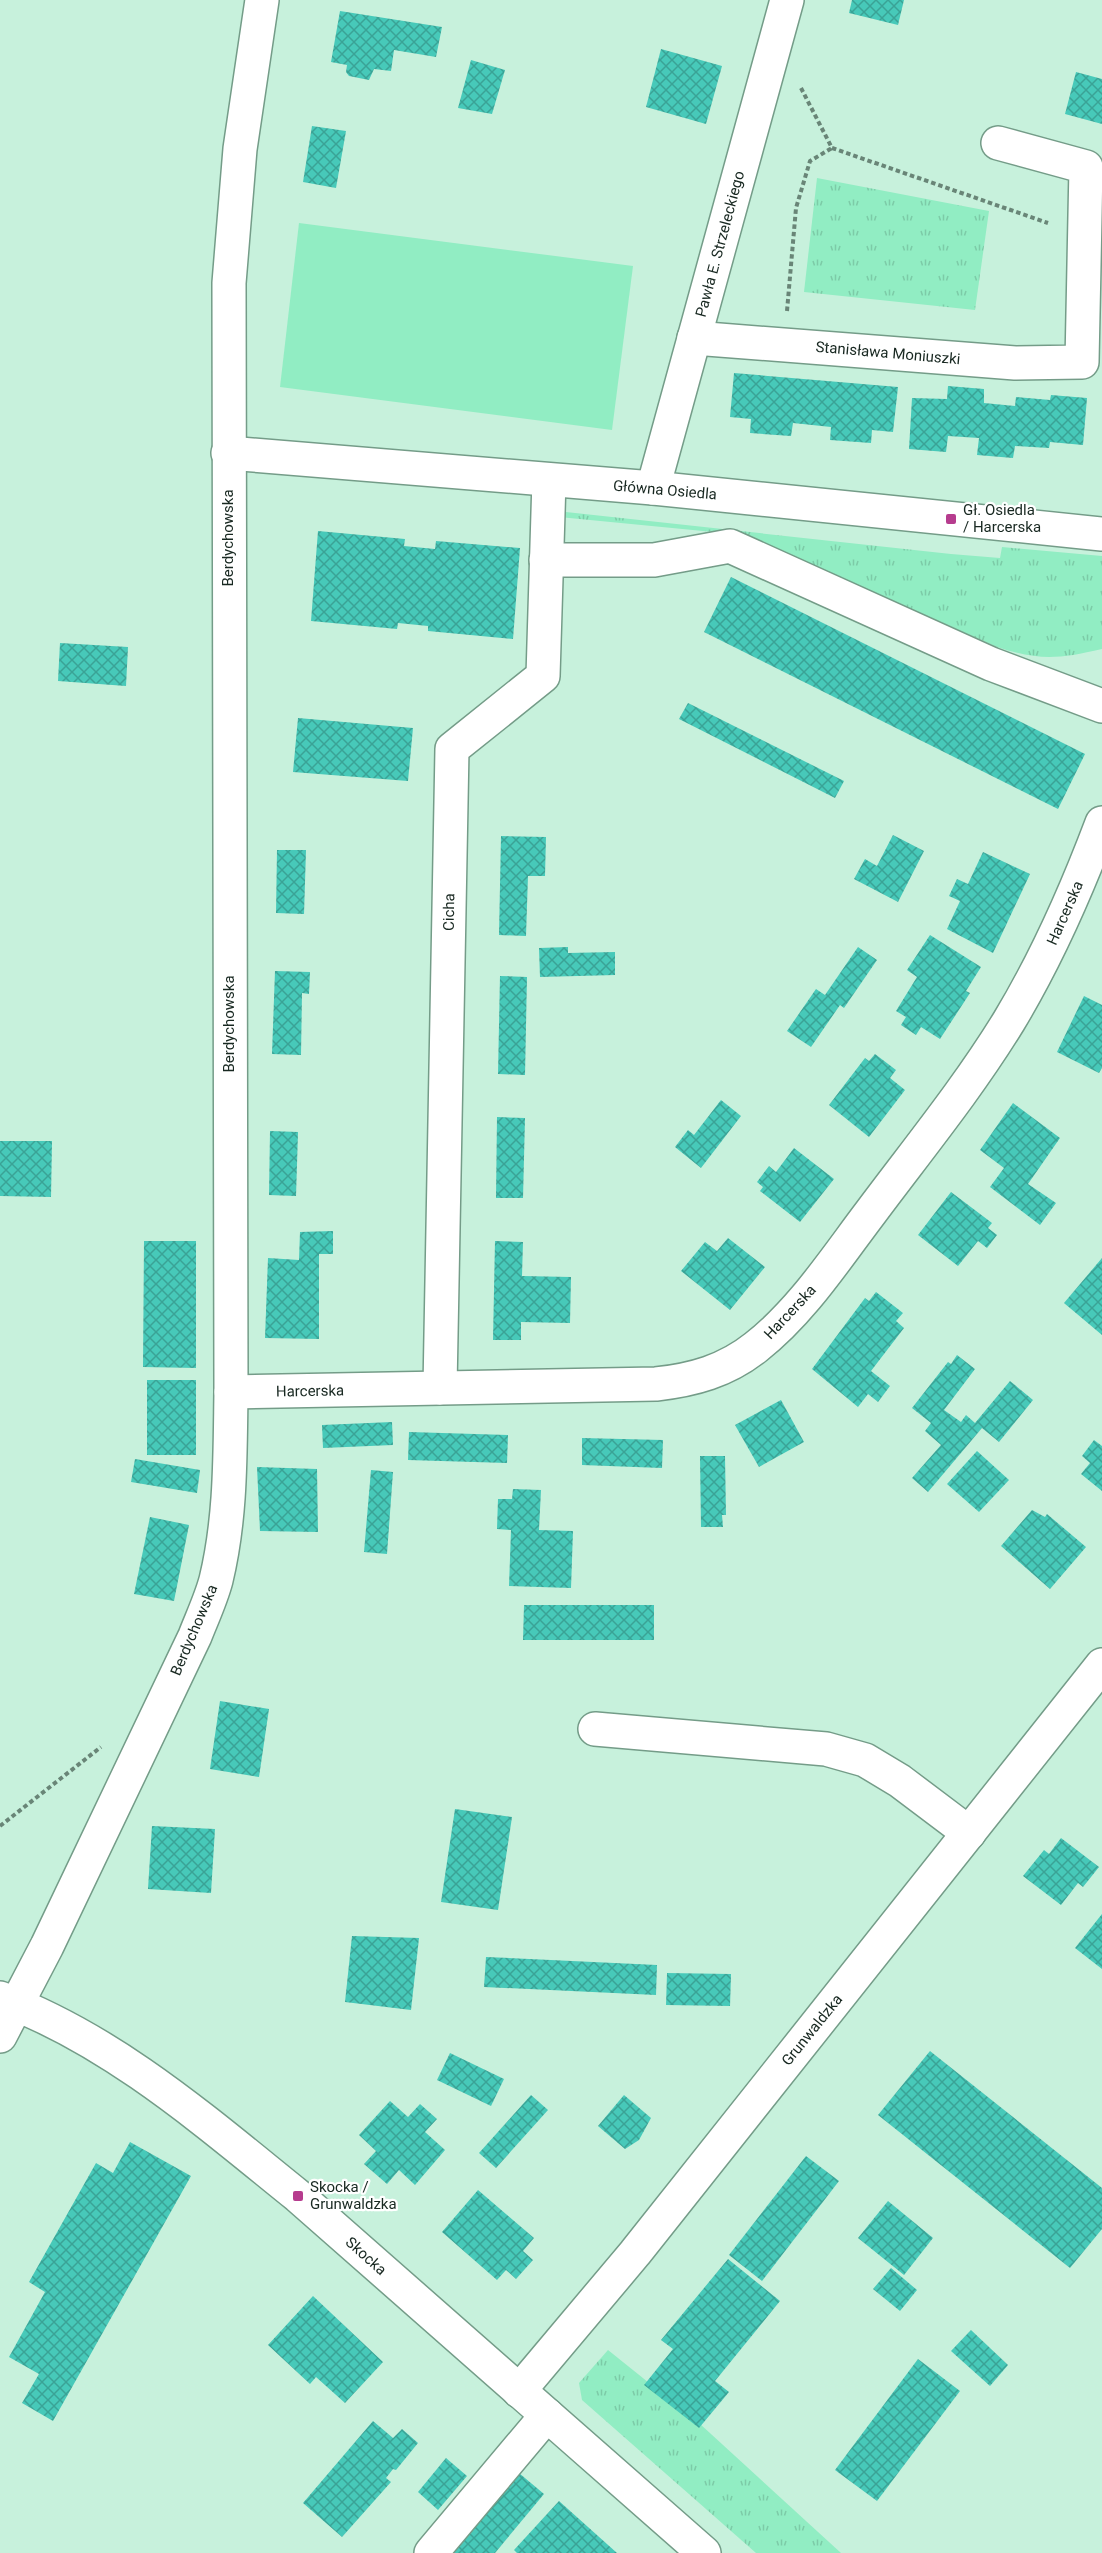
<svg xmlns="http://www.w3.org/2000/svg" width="1102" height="2553" font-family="Roboto,sans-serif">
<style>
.grass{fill:url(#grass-tufts)}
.pitch{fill:#91edc3}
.building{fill:url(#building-cross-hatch)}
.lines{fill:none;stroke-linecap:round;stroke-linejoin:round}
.minor-casing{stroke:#749c88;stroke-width:36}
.path{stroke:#698577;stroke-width:4;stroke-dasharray:4.5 3;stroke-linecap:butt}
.minor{stroke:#fff;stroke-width:33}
.poi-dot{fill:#b63c8e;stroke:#fff;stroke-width:2}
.labels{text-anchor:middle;stroke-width:4.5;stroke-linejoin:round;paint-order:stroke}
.street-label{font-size:15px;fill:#182821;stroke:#fff}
.poi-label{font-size:15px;fill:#182821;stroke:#fff;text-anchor:start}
</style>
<defs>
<pattern id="grass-tufts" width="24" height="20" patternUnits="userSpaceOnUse" patternTransform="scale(1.5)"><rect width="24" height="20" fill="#91edc3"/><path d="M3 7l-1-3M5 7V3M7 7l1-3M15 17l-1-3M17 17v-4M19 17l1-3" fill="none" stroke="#7ccba7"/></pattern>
<pattern id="building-cross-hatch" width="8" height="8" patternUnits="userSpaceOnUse" patternTransform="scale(1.5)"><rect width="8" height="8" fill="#47c9b9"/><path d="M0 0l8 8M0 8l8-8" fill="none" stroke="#3aa396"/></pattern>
</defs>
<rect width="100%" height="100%" fill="#c7f1dc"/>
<g class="grass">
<polygon points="817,178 989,211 975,310 804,292"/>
<path d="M566,512L951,554L1000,558L1002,547L1102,556V649C1059,659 1039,661 997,647L744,535L559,517Z"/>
<polygon points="608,2350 699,2423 841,2553 756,2553 582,2400 579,2383"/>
</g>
<polygon class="pitch" points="299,223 633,266 612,430 280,387"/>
<g class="building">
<polygon points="852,0 904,0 898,25 849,13"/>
<polygon points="340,11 442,27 436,57 394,50 391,71 374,69 369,80 349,76 346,72 347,65 331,62"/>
<polygon points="661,49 722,66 706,124 646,107"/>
<polygon points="471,60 505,70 492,114 458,108"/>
<polygon points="1076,72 1102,79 1102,124 1065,114"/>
<polygon points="312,126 346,131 336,188 303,182"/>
<polygon points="734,373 898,387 893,432 872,430 871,443 830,440 831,427 793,423 791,436 750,433 751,419 730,417"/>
<polygon points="948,386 984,389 984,403 1015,406 1016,397 1050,400 1051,395 1087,398 1083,445 1050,442 1049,448 1015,446 1013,458 977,455 979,438 948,436 946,452 909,449 912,398 947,399"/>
<polygon points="318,531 405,539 404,546 435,549 436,541 520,548 513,639 428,631 428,626 398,623 397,629 311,621"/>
<polygon points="731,577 1085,754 1058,809 704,632"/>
<polygon points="60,643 128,647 126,686 58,681"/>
<polygon points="688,703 844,781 835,798 679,719"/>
<polygon points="298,718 413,728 408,781 293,772"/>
<polygon points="893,835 924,851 898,902 854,879 865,859 877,866"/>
<polygon points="501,836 546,837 545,876 528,876 526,936 499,935"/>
<polygon points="277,850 306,850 304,914 276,913"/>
<polygon points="983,852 1030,874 993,953 947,929 960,901 949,896 957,879 968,884"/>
<polygon points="930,935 981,967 966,991 970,993 940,1039 921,1027 916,1035 901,1025 906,1017 896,1011 917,977 907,970"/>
<polygon points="568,947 568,953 615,952 615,975 540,977 539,948"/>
<polygon points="858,947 877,960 844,1008 840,1005 811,1047 787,1031 816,989 825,995"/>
<polygon points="275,971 310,972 309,994 302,993 301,1055 272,1054"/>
<polygon points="500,976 527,977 525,1075 498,1074"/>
<polygon points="1084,996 1102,1005 1102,1068 1099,1073 1057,1052"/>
<polygon points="875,1054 896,1070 890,1078 905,1090 869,1137 829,1105 865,1058 869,1061"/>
<polygon points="721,1100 741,1116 701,1168 675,1147 688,1130 694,1135"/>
<polygon points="1013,1103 1060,1138 1028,1184 1056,1203 1040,1225 990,1187 1004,1168 980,1150"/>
<polygon points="497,1117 525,1118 523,1198 496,1198"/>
<polygon points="270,1131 298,1132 296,1196 269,1195"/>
<polygon points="0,1141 52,1141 51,1197 0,1196"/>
<polygon points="794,1148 834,1179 800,1222 760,1191 763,1187 757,1182 769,1166 776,1172"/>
<polygon points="951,1192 992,1223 988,1228 997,1235 987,1248 978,1241 958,1266 918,1235"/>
<polygon points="333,1231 333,1254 319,1254 319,1339 265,1338 268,1258 299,1260 300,1232"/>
<polygon points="728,1238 765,1267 730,1310 681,1271 705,1242 717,1251"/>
<polygon points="144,1241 196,1241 196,1368 143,1367"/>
<polygon points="495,1241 523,1242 522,1276 571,1277 570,1323 521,1322 521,1340 493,1340"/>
<polygon points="1102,1258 1102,1335 1064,1303"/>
<polygon points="876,1292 903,1313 896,1321 904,1328 871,1371 890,1386 878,1402 868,1394 858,1407 812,1369 865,1298 869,1301"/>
<polygon points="957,1355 975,1369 944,1410 961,1422 966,1415 975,1423 1010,1381 1033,1400 999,1442 982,1428 928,1492 912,1478 941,1445 925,1431 931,1423 912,1408 948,1362 951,1364"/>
<rect x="147" y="1380" width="49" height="75"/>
<polygon points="781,1400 804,1442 759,1467 735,1425"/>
<polygon points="392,1422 393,1445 323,1448 322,1425"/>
<polygon points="409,1432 508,1435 507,1463 408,1460"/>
<polygon points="582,1438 663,1440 662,1468 582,1465"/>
<polygon points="1094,1440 1102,1446 1102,1491 1081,1474 1090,1463 1082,1456"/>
<polygon points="977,1451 1009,1480 979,1512 947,1484"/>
<polygon points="700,1456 725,1456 726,1515 722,1515 723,1527 701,1527"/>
<polygon points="135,1459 200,1470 197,1493 131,1482"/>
<polygon points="257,1467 317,1469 318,1532 260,1531"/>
<polygon points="371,1470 393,1472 387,1554 364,1552"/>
<polygon points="513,1489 541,1490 539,1530 573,1531 571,1588 509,1586 511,1530 497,1529 498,1499 512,1499"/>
<polygon points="1032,1510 1045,1517 1047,1514 1086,1547 1050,1589 1001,1546"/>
<polygon points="150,1517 189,1525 174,1601 134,1594"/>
<polygon points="524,1605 654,1605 654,1640 523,1640"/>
<polygon points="220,1701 269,1709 259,1777 210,1769"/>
<polygon points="455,1809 512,1817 498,1910 441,1902"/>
<polygon points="152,1826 215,1829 211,1893 148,1889"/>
<polygon points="1061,1838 1099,1867 1083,1887 1078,1883 1061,1905 1023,1876 1044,1850 1049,1854"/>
<polygon points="1102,1914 1102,1969 1075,1948"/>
<polygon points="352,1936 419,1938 411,2010 345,2002"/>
<polygon points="486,1957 657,1965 656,1995 484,1987"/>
<polygon points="667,1973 731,1974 730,2006 666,2005"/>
<polygon points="930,2051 1102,2188 1102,2229 1070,2268 878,2115"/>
<polygon points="450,2053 504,2079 491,2106 437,2080"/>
<polygon points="531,2095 548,2110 496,2168 479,2153"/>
<polygon points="624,2095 651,2118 639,2140 625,2149 598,2126"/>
<polygon points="390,2101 408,2117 420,2104 437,2119 425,2132 445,2150 415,2185 399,2170 387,2184 364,2164 376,2151 359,2135"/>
<polygon points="130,2142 191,2176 53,2421 22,2403 39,2374 9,2357 45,2292 29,2282 96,2163 113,2173"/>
<polygon points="806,2156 839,2181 762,2281 729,2255"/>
<polygon points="478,2190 534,2238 523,2251 533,2260 516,2279 506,2270 497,2280 442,2232"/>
<polygon points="888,2201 933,2238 904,2275 858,2238"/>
<polygon points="728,2259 780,2301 715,2381 729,2392 699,2428 644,2385 673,2349 661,2340"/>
<polygon points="891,2268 917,2290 900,2311 873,2289"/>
<polygon points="313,2296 383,2362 345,2403 316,2377 310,2384 268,2345"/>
<polygon points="971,2330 1008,2365 990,2386 951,2351"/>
<polygon points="918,2359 960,2391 877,2501 835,2470"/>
<polygon points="373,2421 393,2438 402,2429 418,2443 396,2470 393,2469 386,2478 391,2482 342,2537 303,2503"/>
<polygon points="446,2458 467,2476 438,2510 418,2492"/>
<polygon points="519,2473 544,2494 495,2553 452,2553"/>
<polygon points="559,2501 617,2553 517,2553 514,2550"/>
</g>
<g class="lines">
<g class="minor-casing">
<g id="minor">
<polyline points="694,338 1015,363 1082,362 1086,167 998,143"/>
<polyline points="228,453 653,488 1102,534"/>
<polyline points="653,488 787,0"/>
<polyline points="546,560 654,560 730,546 991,664 1102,706"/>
<polyline points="440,1388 452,749 543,676 549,480"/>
<path d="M231,1392L656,1384C693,1380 726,1371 756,1347C802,1311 836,1258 871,1212C918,1149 968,1088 1009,1021C1047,958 1076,892 1102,823"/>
<polyline points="595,1729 826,1749 865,1760 900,1781 969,1833"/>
<path d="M0,1998C113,2040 206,2122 298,2196L704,2553"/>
<path d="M0,2036L47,1946L195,1636C202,1618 211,1599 216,1580C231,1518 230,1456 231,1392L229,283L240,149L262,0"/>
<polyline points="519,2391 635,2253 1102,1665"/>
<polyline points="431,2553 547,2415"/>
</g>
</g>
<g class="path">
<polyline points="801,88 832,148 1048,223"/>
<polyline points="787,311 796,208 810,161 832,148"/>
<polyline points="0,1826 101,1747"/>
</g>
<use href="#minor" class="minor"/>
</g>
<g class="poi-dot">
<rect x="945" y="513" width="12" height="12" rx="3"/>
<rect x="292" y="2190" width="12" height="12" rx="3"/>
</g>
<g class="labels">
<g class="street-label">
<text transform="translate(720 244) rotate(-75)" y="5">Pawła E. Strzeleckiego</text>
<text transform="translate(888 353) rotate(5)" y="5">Stanisława Moniuszki</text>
<text transform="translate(665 490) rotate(5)" y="5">Główna Osiedla</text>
<text transform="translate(228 538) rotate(-90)" y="5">Berdychowska</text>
<text transform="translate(449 912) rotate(-89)" y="5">Cicha</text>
<text transform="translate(1065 913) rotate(-66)" y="5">Harcerska</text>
<text transform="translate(229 1024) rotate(-90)" y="5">Berdychowska</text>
<text transform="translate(790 1312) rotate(-47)" y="5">Harcerska</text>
<text transform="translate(310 1391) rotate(-1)" y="5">Harcerska</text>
<text transform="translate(194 1630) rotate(-67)" y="5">Berdychowska</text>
<text transform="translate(812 2030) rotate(-51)" y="5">Grunwaldzka</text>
<text transform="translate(366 2256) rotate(42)" y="5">Skocka</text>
</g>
<g class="poi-label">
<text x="963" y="515">Gł. Osiedla<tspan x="963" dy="17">/ Harcerska</tspan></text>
<text x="310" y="2192">Skocka /<tspan x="310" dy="17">Grunwaldzka</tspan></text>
</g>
</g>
</svg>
